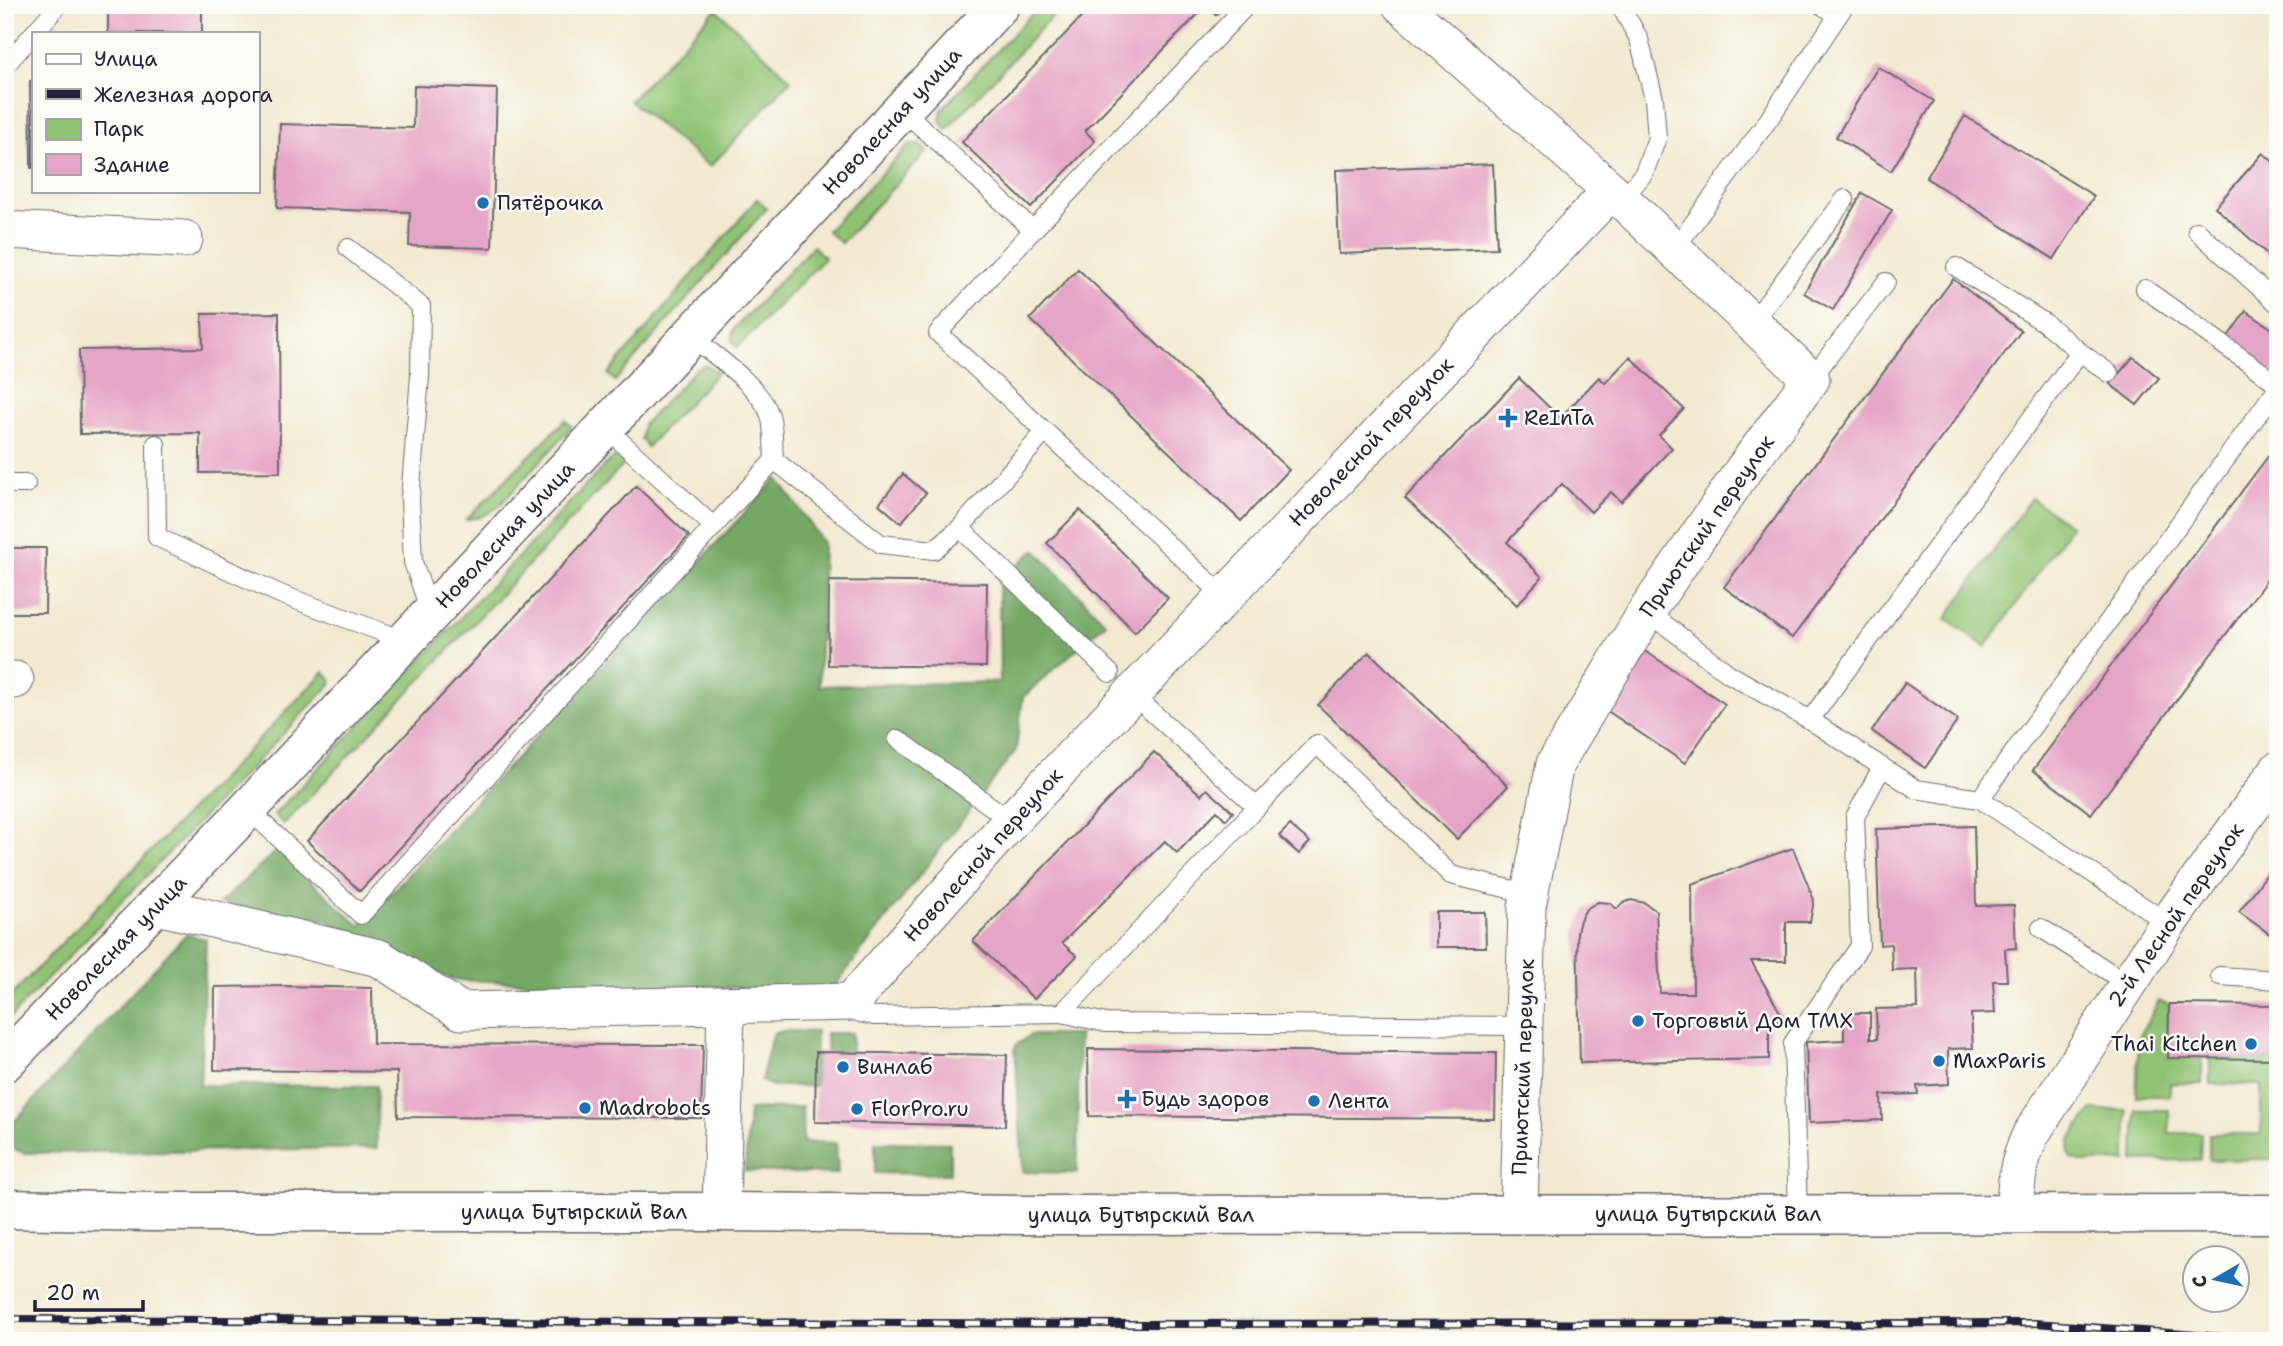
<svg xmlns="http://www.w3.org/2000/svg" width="2283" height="1346" font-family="'Shantell Sans',sans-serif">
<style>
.green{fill:#90c273;stroke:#597257;stroke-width:2}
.forest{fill:#74a865;stroke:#4b6550;stroke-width:2}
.building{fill:#e5a5c6}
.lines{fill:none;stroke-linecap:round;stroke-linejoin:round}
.service-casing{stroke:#6b686f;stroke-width:20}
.minor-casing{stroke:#6b686f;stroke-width:39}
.tertiary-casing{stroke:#6b686f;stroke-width:41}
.service{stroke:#fff;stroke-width:18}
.minor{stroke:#fff;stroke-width:37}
.tertiary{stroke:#fff;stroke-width:38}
.rail-casing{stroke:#22223b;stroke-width:8}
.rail{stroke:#fdfcf7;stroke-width:5;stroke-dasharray:16;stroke-linecap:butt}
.poi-dot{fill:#1f6fb2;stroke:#fdfcf7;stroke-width:2.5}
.labels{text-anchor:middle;stroke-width:5;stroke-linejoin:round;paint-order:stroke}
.street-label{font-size:21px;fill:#22223b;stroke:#fdfcf7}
.poi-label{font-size:21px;fill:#22223b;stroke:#fdfcf7;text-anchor:start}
</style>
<rect width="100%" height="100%" fill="#fdfcf7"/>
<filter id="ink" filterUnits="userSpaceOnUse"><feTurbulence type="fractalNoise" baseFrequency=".0143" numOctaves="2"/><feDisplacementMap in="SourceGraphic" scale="14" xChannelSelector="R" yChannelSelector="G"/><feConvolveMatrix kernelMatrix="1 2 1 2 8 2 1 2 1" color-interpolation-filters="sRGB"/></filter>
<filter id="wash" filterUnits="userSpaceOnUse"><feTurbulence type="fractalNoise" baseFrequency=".00686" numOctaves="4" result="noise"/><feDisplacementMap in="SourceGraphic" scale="28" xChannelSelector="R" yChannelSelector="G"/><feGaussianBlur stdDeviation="1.57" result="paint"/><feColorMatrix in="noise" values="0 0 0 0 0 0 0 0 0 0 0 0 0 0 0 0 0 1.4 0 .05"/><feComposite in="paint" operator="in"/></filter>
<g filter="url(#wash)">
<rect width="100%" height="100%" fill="#f2e9d0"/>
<g class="green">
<polygon points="1040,5 1063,5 947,129 940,121 942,109"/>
<polygon points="716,9 791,80 710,167 630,101"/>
<polygon points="910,144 918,144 927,151 841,243 827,231"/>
<polygon points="757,199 767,208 615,381 608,374"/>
<polygon points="813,246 825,258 737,348 732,341 733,330"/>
<polygon points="705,365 718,372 647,447 641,439 643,425 697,368"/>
<polygon points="565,420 572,427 497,508 481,517 466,520"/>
<polygon points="617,457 626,462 284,824 274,815 611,459"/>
<polygon points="2031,498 2071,526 1986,647 1946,619"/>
<polygon points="324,672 330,678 332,683 5,1023 5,1002"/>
<polygon points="2159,1001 2169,1004 2168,1058 2202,1058 2202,1084 2170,1083 2170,1096 2136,1096 2139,1037"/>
<polygon points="2210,1058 2278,1059 2278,1159 2209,1160 2209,1134 2261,1134 2261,1085 2210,1084"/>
<path d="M2092,1110H2127L2126,1161L2084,1162L2071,1158C2063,1140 2082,1124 2092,1110Z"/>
<polygon points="2136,1110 2169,1110 2169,1133 2201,1133 2200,1160 2134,1161"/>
</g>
<g class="forest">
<polygon points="777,478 823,542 819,686 1000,682 999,582 1035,550 1106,623 1023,697 1016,750 831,991 453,980 327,921 220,903 277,850 360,926"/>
<polygon points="186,934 206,939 200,1085 376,1086 377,1148 24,1153 7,1146 13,1123"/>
<polygon points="782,1031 816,1032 815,1086 773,1086 761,1081 771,1039 774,1033"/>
<polygon points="826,1033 852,1033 852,1053 826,1052"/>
<polygon points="1030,1035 1079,1035 1077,1173 1023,1172 1015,1046"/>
<polygon points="802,1107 803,1142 836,1143 838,1174 745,1171 749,1110"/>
<polygon points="875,1142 950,1143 950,1174 875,1173"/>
</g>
<g id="blocks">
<g class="building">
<rect x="108" y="5" width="94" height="28"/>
<polygon points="1093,5 1225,5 1216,15 1206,6 1085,131 1095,141 1031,208 962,142"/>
<polygon points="1878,67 1934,101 1891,171 1836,137"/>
<polygon points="30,81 33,81 33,168 31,168"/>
<polygon points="414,86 497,89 492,248 409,246 410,212 277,208 280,124 413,128"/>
<polygon points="1965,116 2094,196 2054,259 1926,178"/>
<polygon points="2263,153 2278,166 2278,264 2215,207"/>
<polygon points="1493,164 1497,248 1339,254 1336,170"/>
<polygon points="1862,193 1892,210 1833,310 1804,293"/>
<polygon points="1078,269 1289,470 1241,521 1030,319"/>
<polygon points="1953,279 2021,331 1792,638 1724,587"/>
<polygon points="2246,311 2278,333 2278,366 2273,374 2225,341"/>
<polygon points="279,313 280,472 200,473 200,433 80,434 79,350 203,348 202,314"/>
<polygon points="1630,357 1684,409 1659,435 1672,448 1621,502 1611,492 1591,512 1562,484 1507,542 1542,577 1517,605 1405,498 1519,378 1560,418 1599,377 1605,383"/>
<polygon points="2133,357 2159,378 2137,405 2110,384"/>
<polygon points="2275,447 2278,449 2278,565 2091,814 2033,770"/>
<polygon points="903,474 926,493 901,523 879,504"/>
<polygon points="636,486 689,536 360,891 307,841"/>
<polygon points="1080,510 1168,598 1135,632 1047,543"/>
<polygon points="5,548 46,548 45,613 5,613"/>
<polygon points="829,581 987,583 986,667 828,665"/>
<polygon points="1645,651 1725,704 1685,763 1606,710"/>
<polygon points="1369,652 1508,786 1457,839 1318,705"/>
<polygon points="1905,683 1958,720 1925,768 1872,731"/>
<polygon points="1154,752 1201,795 1207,789 1233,812 1226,820 1217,811 1177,853 1165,841 1062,943 1077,956 1034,999 973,941"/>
<polygon points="1290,825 1310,842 1299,854 1279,836"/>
<polygon points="1974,826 1976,906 2014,905 2016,948 2005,949 2007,981 1993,981 1995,1013 1971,1014 1973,1048 1948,1049 1949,1084 1917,1086 1918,1094 1881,1095 1882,1120 1809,1123 1806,1042 1844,1040 1844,1013 1870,1013 1870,1039 1877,1039 1876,1009 1918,1008 1917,969 1892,970 1891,944 1880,945 1876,829"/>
<polygon points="1793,848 1814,900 1810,922 1786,922 1786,961 1751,961 1785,1021 1769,1021 1769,1059 1580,1063 1577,932 1580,920 1586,909 1598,902 1610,903 1617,909 1621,904 1631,900 1645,903 1656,911 1660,993 1693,993 1692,884"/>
<polygon points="2278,859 2278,940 2239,912"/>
<polygon points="1436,912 1485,912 1486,947 1436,947"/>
<polygon points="285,986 372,988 373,1044 703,1045 701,1118 398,1117 397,1072 214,1070 215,987"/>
<polygon points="2169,1004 2278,1005 2278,1059 2168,1058"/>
<polygon points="1088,1049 1496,1053 1495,1119 1089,1116"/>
<polygon points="816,1052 1007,1055 1005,1126 815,1122"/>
</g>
</g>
</g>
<g filter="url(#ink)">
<use href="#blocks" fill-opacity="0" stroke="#6b686f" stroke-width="2"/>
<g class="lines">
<g class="service-casing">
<g id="service">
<polyline points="1620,5 1639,39 1654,99 1657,138 1644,173 1622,200"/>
<polyline points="1821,5 1838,15"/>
<polyline points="34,33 55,9"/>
<polyline points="5,66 33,34"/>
<polyline points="903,110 1033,230 938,333 1224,596"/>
<polyline points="1033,230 1247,5"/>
<polyline points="2197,231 2278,304"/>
<polyline points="348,248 421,306 420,376 410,499 413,562 431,614"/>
<polyline points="1674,250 1769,119 1845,5"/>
<polyline points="2145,289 2278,384"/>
<polyline points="1752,323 1845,199"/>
<path d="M692,337C716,357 759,385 770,415C774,428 773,446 774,460"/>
<polyline points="2080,352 2109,373"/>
<polyline points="1811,379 1886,282"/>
<polyline points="606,428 714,527"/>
<polyline points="156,444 157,537 280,594 406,641"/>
<polyline points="5,484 26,484"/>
<polyline points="960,528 1110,673"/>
<polyline points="1647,611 1729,674 1810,720 2080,352 2045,323 1956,267"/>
<polyline points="1810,720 1916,789 1980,799 2168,923"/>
<polyline points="898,739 1011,821"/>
<polyline points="1980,799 2278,387"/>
<polyline points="1257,807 1317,744 1451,875 1530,894"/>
<polyline points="248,809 361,915 774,460 881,544 934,550 960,528 1045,432"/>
<polyline points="2041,928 2128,984"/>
<polyline points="2220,976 2278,980"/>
<polyline points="851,1002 860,1013 874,1016 1062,1013 1257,807 1132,694"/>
<polyline points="1062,1013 1106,1023 1523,1026"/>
<polyline points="1798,1214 1793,1043 1860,946 1855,817 1882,767"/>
</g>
</g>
<g class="minor-casing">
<g id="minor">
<polyline points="1401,5 1622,200 1811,379 1744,469 1647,611 1555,764 1527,907 1519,1214"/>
<polyline points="5,230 184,239"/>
<polyline points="5,680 15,680"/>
<polyline points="157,906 379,958 461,1011 851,1002 1011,821 1611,191"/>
<polyline points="721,1212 726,1006"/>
<path d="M2015,1214C2015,1183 2018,1162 2031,1134L2168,923L2278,770"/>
</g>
</g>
<g class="tertiary-casing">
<g id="tertiary">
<polyline points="5,1062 248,809 1000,5"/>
<polyline points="5,1209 150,1212 721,1212 1028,1215 2278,1214"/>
</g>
</g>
<use href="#service" class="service"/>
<use href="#minor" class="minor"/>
<use href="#tertiary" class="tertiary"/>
<g class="rail-casing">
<polyline id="rail" points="5,1319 1135,1324 2035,1323 2278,1341"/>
</g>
<use href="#rail" class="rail"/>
</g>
</g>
<g class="poi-dot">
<circle cx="483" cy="203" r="7"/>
<path d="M1504.5 407.5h7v7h7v7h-7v7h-7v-7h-7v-7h7z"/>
<circle cx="1638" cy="1021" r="7"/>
<circle cx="2251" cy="1044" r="7"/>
<circle cx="1939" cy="1061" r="7"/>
<circle cx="843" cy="1067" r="7"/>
<path d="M1123.5 1088.5h7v7h7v7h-7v7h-7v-7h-7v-7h7z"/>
<circle cx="1314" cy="1101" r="7"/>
<circle cx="585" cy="1108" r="7"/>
<circle cx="857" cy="1109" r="7"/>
</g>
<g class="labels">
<g class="street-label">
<text transform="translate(892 121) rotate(-47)" y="7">Новолесная улица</text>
<text transform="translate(1371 442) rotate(-46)" y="7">Новолесной переулок</text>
<text transform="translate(1707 526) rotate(-55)" y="7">Приютский переулок</text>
<text transform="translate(505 535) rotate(-47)" y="7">Новолесная улица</text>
<text transform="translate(983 855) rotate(-48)" y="7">Новолесной переулок</text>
<text transform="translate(2176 915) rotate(-55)" y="7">2-й Лесной переулок</text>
<text transform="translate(116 948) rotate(-46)" y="7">Новолесная улица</text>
<text transform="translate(1523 1067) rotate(-88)" y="7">Приютский переулок</text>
<text x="574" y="1219">улица Бутырский Вал</text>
<text x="1708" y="1221">улица Бутырский Вал</text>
<text x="1141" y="1222">улица Бутырский Вал</text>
</g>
<g class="poi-label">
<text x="497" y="210">Пятёрочка</text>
<text x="1524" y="425">ReInTa</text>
<text x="1652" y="1028">Торговый Дом ТМХ</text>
<text x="2237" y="1051" text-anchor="end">Thai Kitchen</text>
<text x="1953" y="1068">MaxParis</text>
<text x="857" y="1074">Винлаб</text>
<text x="1141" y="1106">Будь здоров</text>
<text x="1328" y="1108">Лента</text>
<text x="599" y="1115">Madrobots</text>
<text x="871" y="1116">FlorPro.ru</text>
</g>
</g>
<rect width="2283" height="1346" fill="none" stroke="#fdfcf7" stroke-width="28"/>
<rect x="32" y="32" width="228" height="161" fill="#fdfcf7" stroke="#a5a5ac" stroke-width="2"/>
<rect x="46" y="54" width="35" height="10" fill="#ffffff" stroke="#a5a5ac" stroke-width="2"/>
<text x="94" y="66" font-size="21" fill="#22223b">Улица</text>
<rect x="46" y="89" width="35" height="10" fill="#22223b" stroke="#a5a5ac" stroke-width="2"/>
<text x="94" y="102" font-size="21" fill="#22223b">Железная дорога</text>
<rect x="46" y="119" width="35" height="21" fill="#90c273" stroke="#a5a5ac" stroke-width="2"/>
<text x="94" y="136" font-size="21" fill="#22223b">Парк</text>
<rect x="46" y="154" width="35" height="21" fill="#e5a5c6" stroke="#a5a5ac" stroke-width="2"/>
<text x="94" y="172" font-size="21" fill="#22223b">Здание</text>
<g transform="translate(2216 1279) rotate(261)"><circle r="33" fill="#fdfcf7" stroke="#a5a5ac" stroke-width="2"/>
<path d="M0-5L12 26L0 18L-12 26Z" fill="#1f6fb2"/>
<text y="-10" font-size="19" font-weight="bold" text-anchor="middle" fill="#22223b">С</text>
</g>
<path d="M35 1300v10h108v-10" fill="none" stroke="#22223b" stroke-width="3.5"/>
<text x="46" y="1300" font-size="21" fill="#22223b" stroke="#fdfcf7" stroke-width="5" paint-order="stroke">20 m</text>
</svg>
